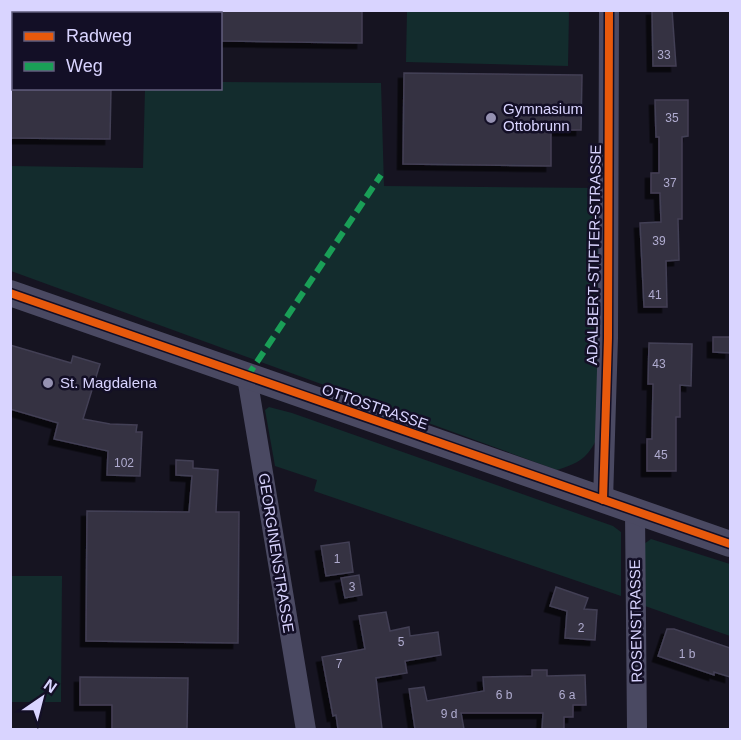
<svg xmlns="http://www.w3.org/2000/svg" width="741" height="740" font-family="Helvetica,sans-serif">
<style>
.green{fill:#132c2d}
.building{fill:#343243;stroke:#433f54;stroke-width:1.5;filter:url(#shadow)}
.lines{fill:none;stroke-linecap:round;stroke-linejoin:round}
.minor{stroke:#4a4962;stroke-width:20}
.tertiary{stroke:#4a4962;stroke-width:26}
.quiet{stroke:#1a9f57;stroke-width:6;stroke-dasharray:12 6;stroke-linecap:butt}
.cycleway-casing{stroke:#130f26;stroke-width:11}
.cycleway{stroke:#e8590c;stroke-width:8}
.poi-dot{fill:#9591b1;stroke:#130f26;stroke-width:2}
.labels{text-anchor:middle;stroke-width:5;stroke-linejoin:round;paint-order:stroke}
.number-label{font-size:12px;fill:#b0acd0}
.poi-label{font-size:15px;fill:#d9d4ff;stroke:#130f26;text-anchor:start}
.street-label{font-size:15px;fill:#d9d4ff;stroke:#130f26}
</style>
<defs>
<filter id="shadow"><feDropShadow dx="-5.5" dy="5.5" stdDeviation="0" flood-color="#0009"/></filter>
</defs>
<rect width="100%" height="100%" fill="#161421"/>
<g class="green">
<polygon points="407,11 569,11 568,66 406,62"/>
<path d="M221,82L381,83L384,186L600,188V432C589,456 583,462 557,470L11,271L10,166L143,168L145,89L220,88Z"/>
<polygon points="269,407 292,413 613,526 621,532 621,596 314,491 317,480 275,466 265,410"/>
<polygon points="651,539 730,564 730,636 645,606 644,544"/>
<polygon points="11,576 62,576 61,702 11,702"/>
</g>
<g class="building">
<polygon points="220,10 362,10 362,43 220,41"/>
<polygon points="652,10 672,10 676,66 653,66"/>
<polygon points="404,73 582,75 581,130 551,130 551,166 403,164"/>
<polygon points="10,88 111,88 110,139 10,138"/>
<polygon points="655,100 688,100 688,136 682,137 682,219 678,219 679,260 666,261 667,307 644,307 640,223 661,222 660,193 651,193 651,173 659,173 659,137 656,137"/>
<polygon points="713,337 730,337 730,353 713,352"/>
<polygon points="649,343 692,344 691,386 680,385 680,417 676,417 676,471 647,471 647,439 652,439 653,384 648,384"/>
<polygon points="10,345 71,363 73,356 100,364 83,419 110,424 137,425 136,432 142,432 140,476 107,475 108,451 54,439 58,423 10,409"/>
<polygon points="176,460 193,461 193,468 218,470 216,512 239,512 238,643 86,641 87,511 189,512 192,476 176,475"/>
<polygon points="349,542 353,572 326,576 321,546"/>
<polygon points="359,575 362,595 345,598 341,578"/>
<polygon points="556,587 588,598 584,609 597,610 595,640 565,638 567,611 550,606"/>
<polygon points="386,612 390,631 409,627 410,636 438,632 441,655 405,661 407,673 376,678 382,729 338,729 336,715 333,716 322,657 365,649 359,616"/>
<polygon points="667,629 674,629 730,648 730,677 714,672 714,675 658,656"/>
<polygon points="532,670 547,670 547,676 585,675 586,705 573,705 573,717 564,717 564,729 542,729 543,713 461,713 464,729 415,729 409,689 424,687 427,701 484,691 483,677 532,676"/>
<polygon points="80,677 188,678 187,729 112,729 112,705 80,705"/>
</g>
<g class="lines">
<g class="minor">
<polyline points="247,377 306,730"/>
<polyline points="603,500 608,338 609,10"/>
<polyline points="635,512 637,730"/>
</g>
<polyline class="tertiary" points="10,293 730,544"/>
<polyline class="quiet" points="247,377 381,175"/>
<g class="cycleway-casing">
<g id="cycleway">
<polyline points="10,293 730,544"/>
<polyline points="603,500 608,338 609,10"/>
</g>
</g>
<use href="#cycleway" class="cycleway"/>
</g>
<g class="poi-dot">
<circle cx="491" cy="118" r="6"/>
<circle cx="48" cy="383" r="6"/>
</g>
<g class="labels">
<g class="number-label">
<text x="664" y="59">33</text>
<text x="672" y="122">35</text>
<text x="670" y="187">37</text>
<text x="659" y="245">39</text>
<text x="655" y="299">41</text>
<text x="659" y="368">43</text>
<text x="661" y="459">45</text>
<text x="124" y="467">102</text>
<text x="337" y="563">1</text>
<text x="352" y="591">3</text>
<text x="581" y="632">2</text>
<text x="401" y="646">5</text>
<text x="687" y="658">1 b</text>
<text x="339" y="668">7</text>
<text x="504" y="699">6 b</text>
<text x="567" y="699">6 a</text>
<text x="449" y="718">9 d</text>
</g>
<g class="poi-label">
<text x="503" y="114">Gymnasium<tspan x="503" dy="17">Ottobrunn</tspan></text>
<text x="60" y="388">St. Magdalena</text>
</g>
<g class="street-label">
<text transform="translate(594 255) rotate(-89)" y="5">ADALBERT-STIFTER-STRASSE</text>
<text transform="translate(375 407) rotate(19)" y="5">OTTOSTRASSE</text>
<text transform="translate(276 553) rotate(81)" y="5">GEORGINENSTRASSE</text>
<text transform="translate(636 621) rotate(-91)" y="5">ROSENSTRASSE</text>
</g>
</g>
<rect width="741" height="740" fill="none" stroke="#d9d4ff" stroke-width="24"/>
<rect x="12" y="12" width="210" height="78" fill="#130f26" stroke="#625e7d" stroke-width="1.5"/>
<rect x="24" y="32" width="30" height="9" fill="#e8590c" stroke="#625e7d" stroke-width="1.5"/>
<text x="66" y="42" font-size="18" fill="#d9d4ff">Radweg</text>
<rect x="24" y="62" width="30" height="9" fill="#1a9f57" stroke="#625e7d" stroke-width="1.5"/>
<text x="66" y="72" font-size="18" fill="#d9d4ff">Weg</text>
<g transform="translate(42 698) rotate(35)" stroke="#130f26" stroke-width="4.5" paint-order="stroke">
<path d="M0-4.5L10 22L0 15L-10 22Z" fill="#d9d4ff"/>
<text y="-9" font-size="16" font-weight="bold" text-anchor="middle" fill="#d9d4ff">N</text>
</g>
</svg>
